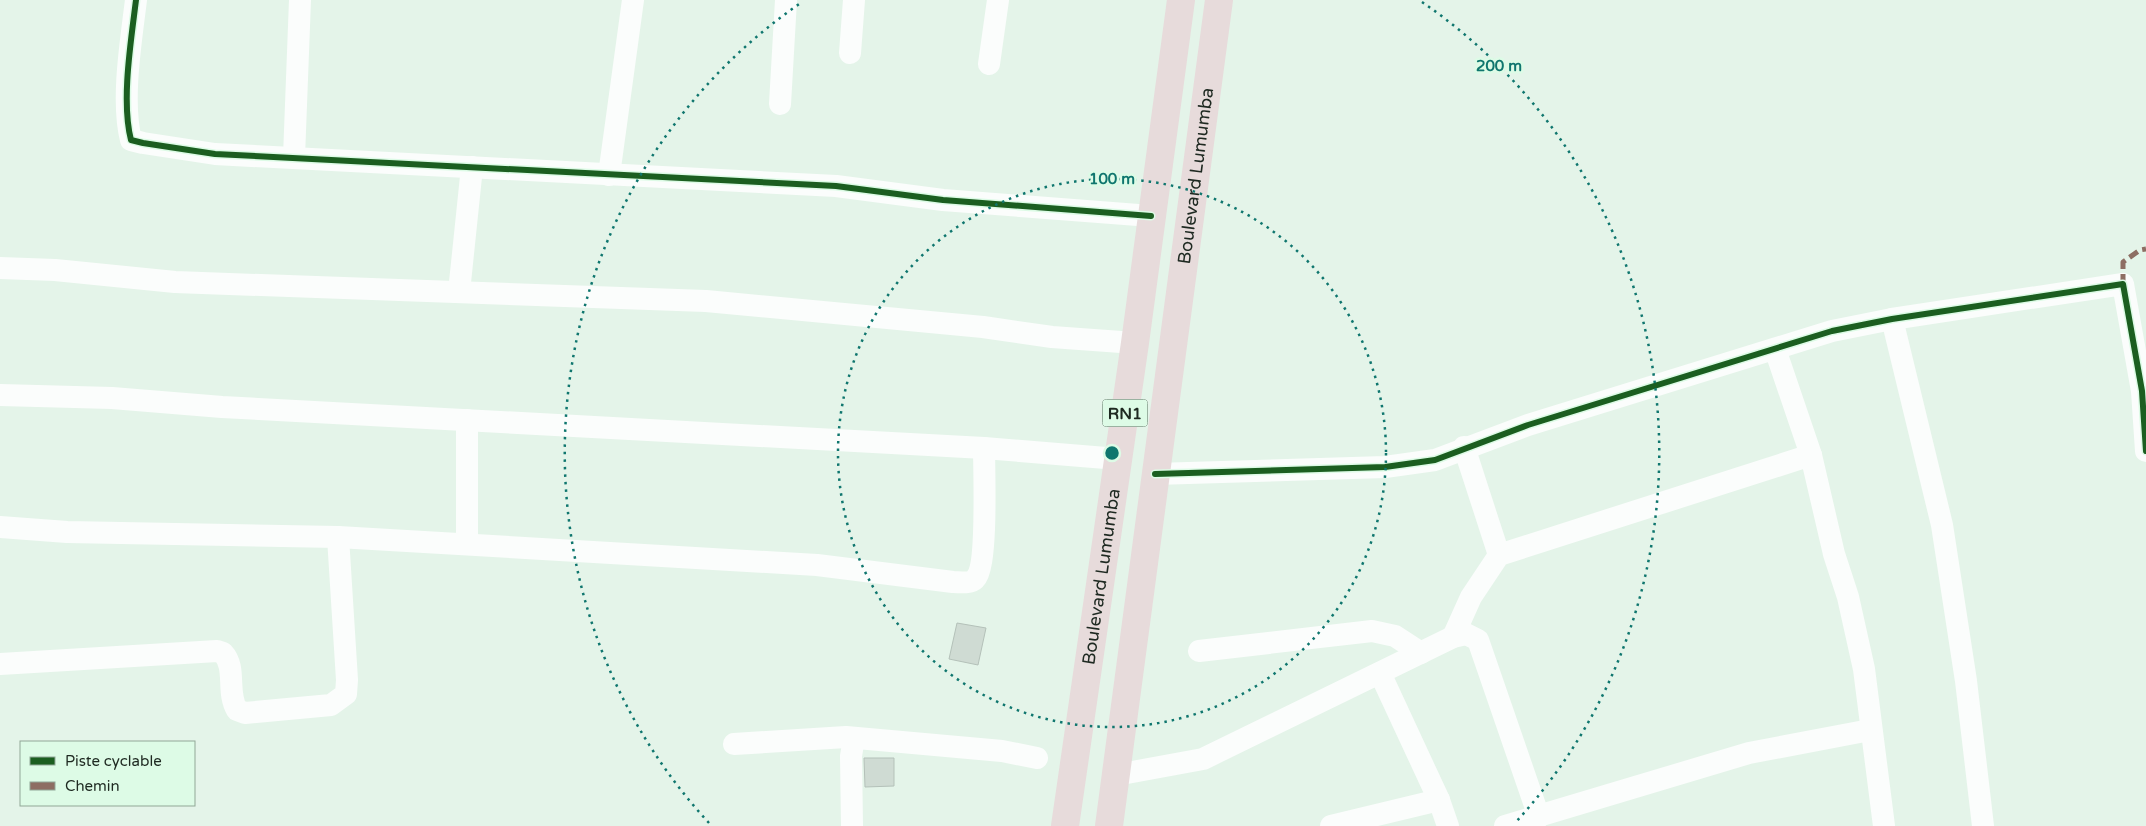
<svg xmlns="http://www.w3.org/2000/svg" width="2146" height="826" font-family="'Varela Round',sans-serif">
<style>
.building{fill:#cfdbd3;stroke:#b4c1b9}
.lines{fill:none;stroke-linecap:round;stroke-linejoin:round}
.street{stroke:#fbfdfc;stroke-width:22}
.highway{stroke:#e7dbdb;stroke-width:28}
.quiet{stroke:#8d6e63;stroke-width:5;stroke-dasharray:10 5;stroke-linecap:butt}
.cycleway-casing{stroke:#ddfbe6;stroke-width:9}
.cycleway{stroke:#1b5e20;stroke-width:6}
.ring{fill:none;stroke:#0f766e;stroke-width:2.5;stroke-dasharray:2.5 5}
.labels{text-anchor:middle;stroke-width:5;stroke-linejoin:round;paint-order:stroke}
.shield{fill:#ddfbe6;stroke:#57685c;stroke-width:1}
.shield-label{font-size:16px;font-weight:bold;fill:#1e2921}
.street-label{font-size:18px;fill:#1e2921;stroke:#ddfbe6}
.centre{fill:#0f766e;stroke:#ddfbe6;stroke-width:2.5}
.ring-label{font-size:15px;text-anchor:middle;font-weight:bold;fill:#0f766e;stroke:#ddfbe6;stroke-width:5;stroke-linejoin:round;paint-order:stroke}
</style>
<rect width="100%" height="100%" fill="#e4f4e9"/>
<g class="building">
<polygon points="957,623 986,628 978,665 949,659"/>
<polygon points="864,758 894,758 894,786 865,787"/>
</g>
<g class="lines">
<g class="street">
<path d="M136,0C131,41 121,101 131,140L143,143L215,154L836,186L943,200L1151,216"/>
<polyline points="850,53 854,0"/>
<polyline points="989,64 998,0"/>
<polyline points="780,104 786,0"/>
<polyline points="294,157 300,0"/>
<polyline points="609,175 633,0"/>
<polyline points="0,268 55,270 175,282 706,301 983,327 1052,337 1135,343"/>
<polyline points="459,292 472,167"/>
<polyline points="1892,319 1942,525 1966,681 1983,826"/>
<polyline points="1775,349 1811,455 1834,554 1848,597 1864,669 1884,826"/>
<polyline points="0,395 112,398 222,407 984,448 1118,459"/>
<polyline points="1464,447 1499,555"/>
<polyline points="1155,474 1385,467 1435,460 1528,425 1832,331 1892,319 2123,284 2142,391 2146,451"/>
<path d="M0,527L67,532L338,537L817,565L953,582C960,582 970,584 975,579C988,567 984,469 984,448"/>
<polyline points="467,544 467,420"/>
<polyline points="1453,637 1471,597 1499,555 1811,455"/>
<polyline points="1199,651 1372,631 1395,636 1421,653"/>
<path d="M0,664L217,651L223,653C237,668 226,692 237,710L245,713L331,705L346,694L347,680L338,537"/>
<polyline points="1380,673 1439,800 1448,826"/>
<polyline points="734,744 846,737 1002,751 1037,758"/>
<polyline points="1116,775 1203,759 1453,637 1466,634 1478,640 1539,817"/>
<polyline points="852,826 851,756 854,738"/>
<polyline points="1331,826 1439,800"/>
<polyline points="1505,826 1749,753 1870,730"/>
</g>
<g class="highway">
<path id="s1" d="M1065,826L1135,343L1181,0"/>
<path id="s2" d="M1109,826L1219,0"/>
</g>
<polyline class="quiet" points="2123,284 2123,262 2140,250 2146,249"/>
<g class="cycleway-casing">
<g id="cycleway">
<path d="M136,0C131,41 121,101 131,140L143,143L215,154L836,186L943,200L1151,216"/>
<polyline points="1155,474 1385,467 1435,460 1528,425 1832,331 1892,319 2123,284 2142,391 2146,451"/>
</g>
</g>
<use href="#cycleway" class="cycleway"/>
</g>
<g class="ring">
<circle cx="1112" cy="453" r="274"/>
<path d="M709 823A547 547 0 0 1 802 2M1422 2A547 547 0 0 1 1515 823"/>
</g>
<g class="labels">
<rect class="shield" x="1102.5" y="399.5" width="45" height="27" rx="4"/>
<g class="shield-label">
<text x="1125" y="419">RN1</text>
</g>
<g class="street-label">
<text dy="6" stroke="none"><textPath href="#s2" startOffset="656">Boulevard Lumumba</textPath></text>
<text dy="6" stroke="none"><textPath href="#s1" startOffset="252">Boulevard Lumumba</textPath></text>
</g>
</g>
<circle cx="1112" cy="453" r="8" class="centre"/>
<g class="ring-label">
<text x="1499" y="71">200 m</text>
<text x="1112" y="184">100 m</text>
</g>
<rect x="20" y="741" width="175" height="65" fill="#ddfbe6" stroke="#91a797"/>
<rect x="30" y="757" width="25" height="8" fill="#1b5e20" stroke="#91a797"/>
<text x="65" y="766" font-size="15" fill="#1e2921">Piste cyclable</text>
<rect x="30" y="782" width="25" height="8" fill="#8d6e63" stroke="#91a797"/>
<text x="65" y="791" font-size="15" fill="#1e2921">Chemin</text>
</svg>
